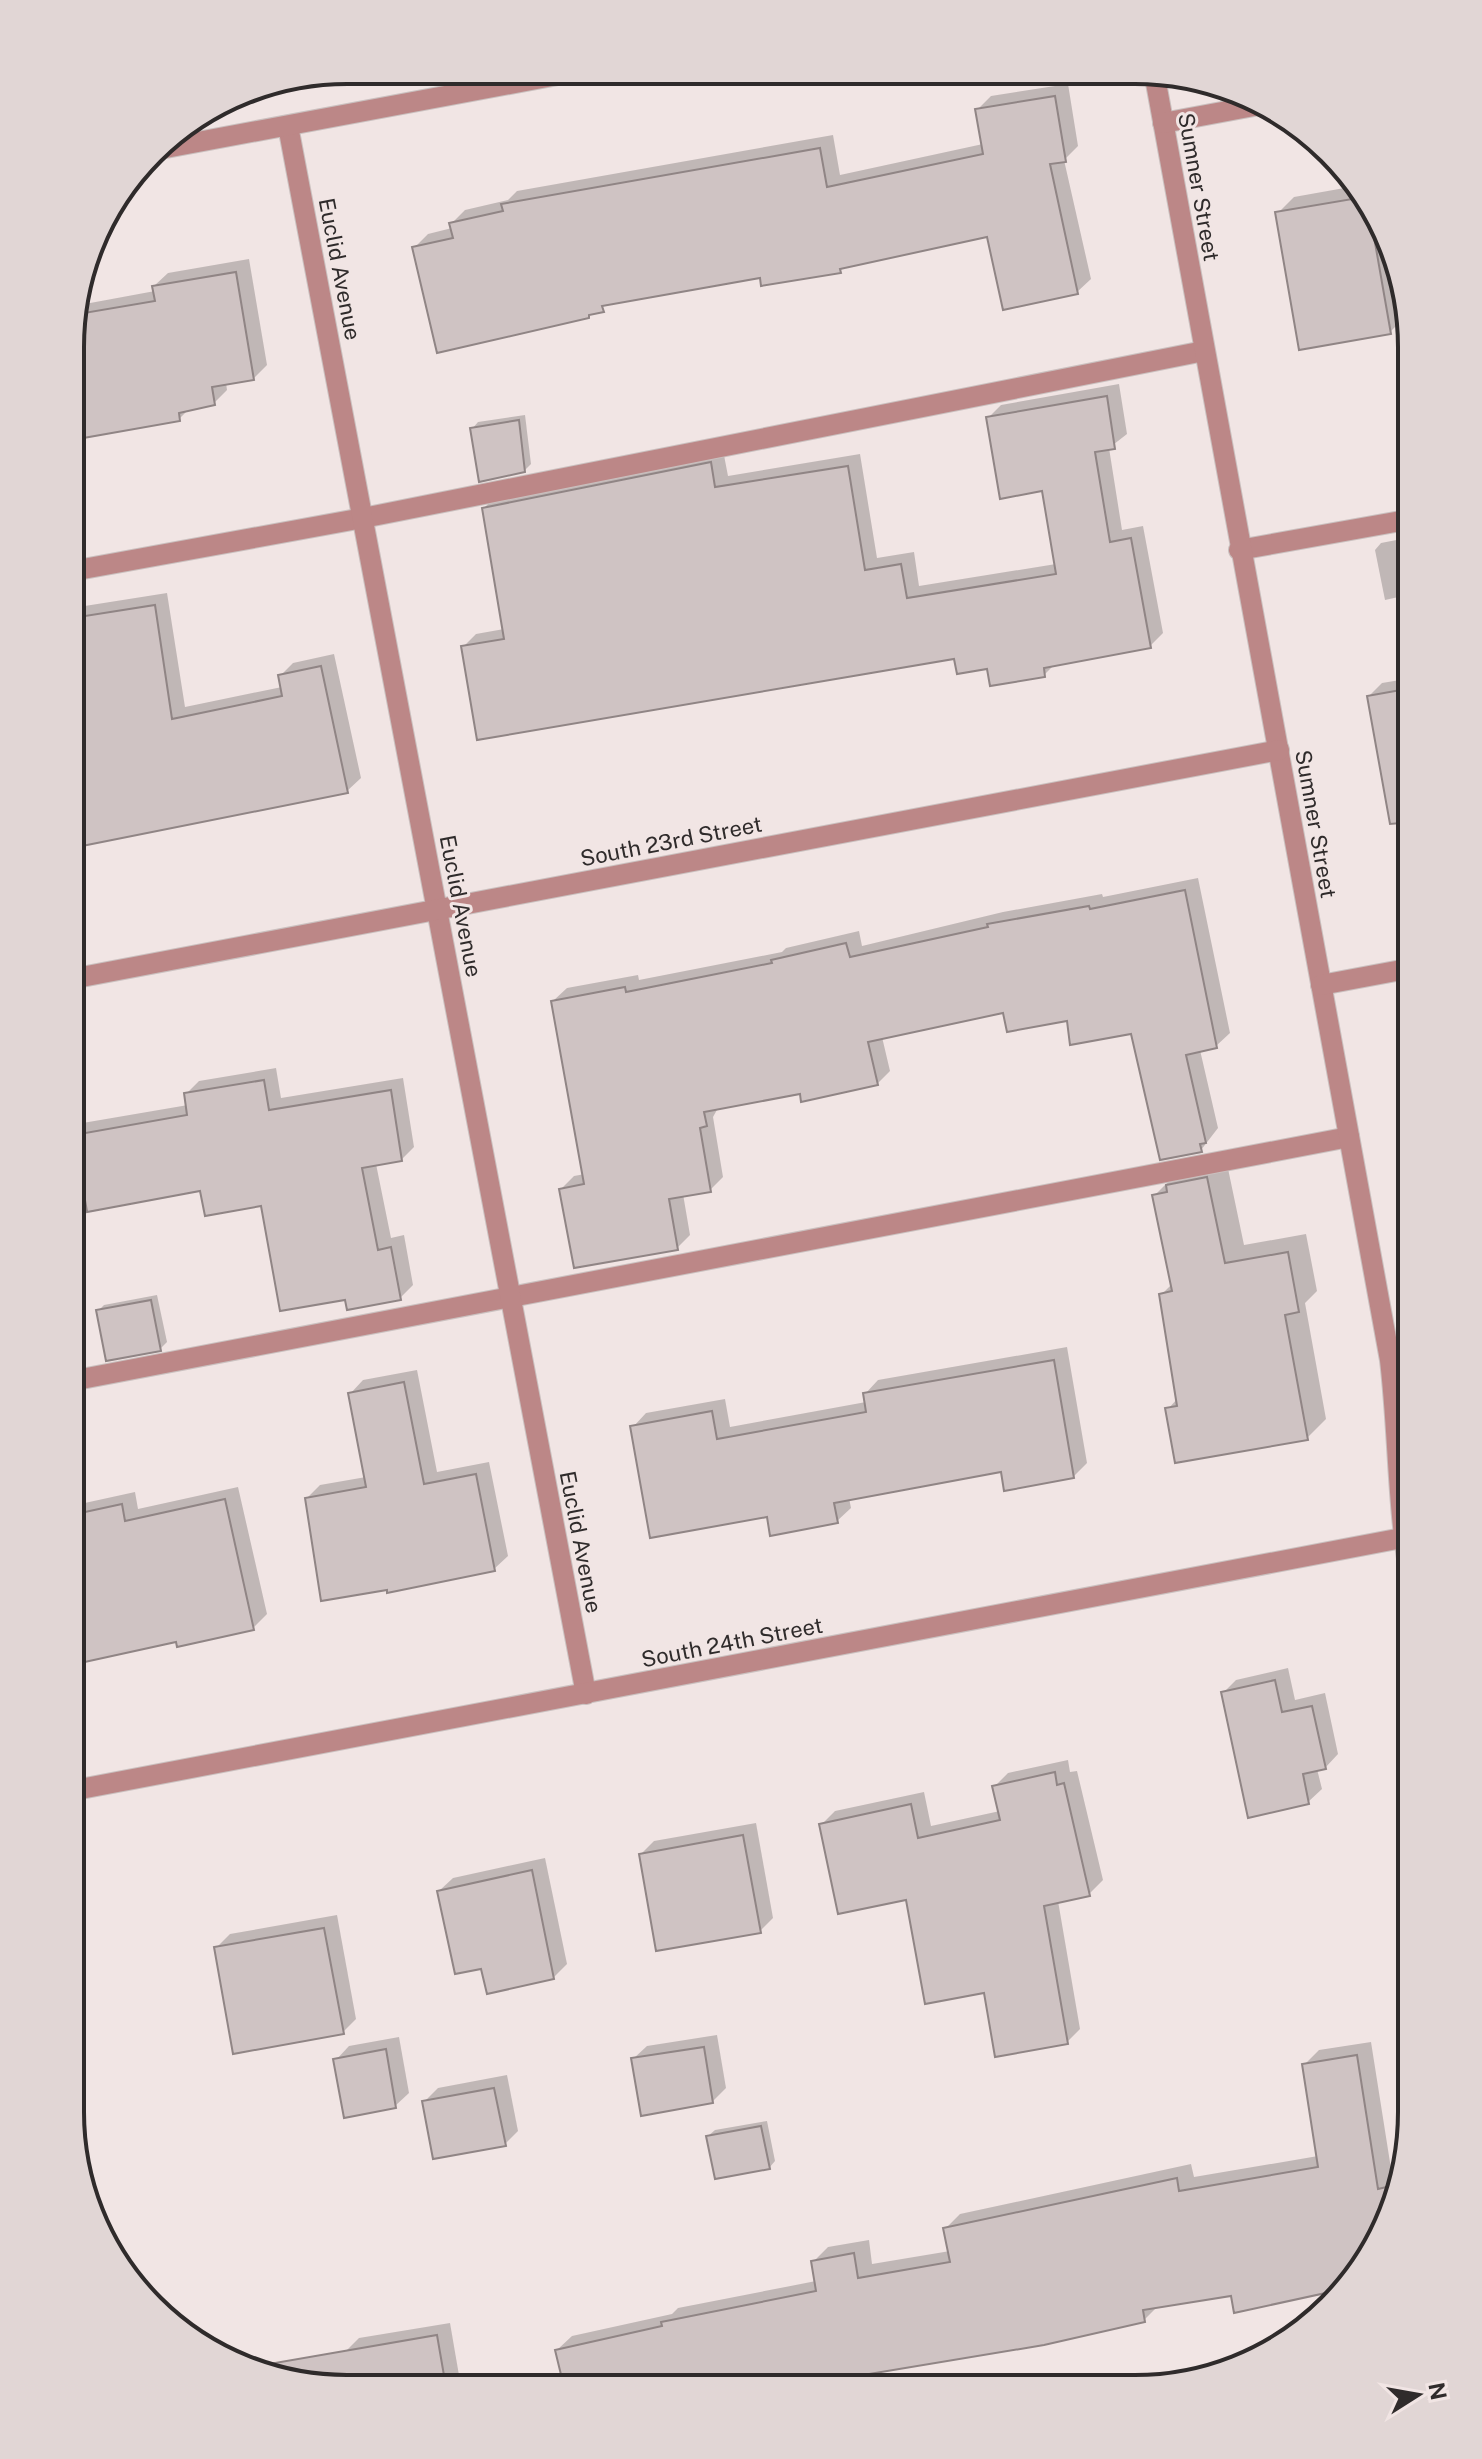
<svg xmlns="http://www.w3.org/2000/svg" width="1482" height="2459" font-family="'Public Sans',sans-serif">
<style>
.shadow{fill:#0003}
.building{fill:#cfc3c3;stroke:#908585;stroke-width:2}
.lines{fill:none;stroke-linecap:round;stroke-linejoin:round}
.service-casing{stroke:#cac0bf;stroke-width:22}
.minor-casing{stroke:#cac0bf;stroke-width:22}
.service{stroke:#bc8787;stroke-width:20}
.minor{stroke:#bc8787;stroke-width:20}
.labels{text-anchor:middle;stroke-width:6;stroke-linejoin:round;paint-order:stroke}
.street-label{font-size:22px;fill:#2f2b2b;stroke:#f1e5e4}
.rim{fill:none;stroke:#2f2b2b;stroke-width:4}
</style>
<rect width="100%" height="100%" fill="#f1e5e4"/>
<g class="shadow">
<polygon points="1068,84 1078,146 1064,160 1091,279 1077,292 989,235 845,266 840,271 761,276 611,302 588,316 414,248 428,234 452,228 451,224 465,210 508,200 517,191 833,135 840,175 983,144 977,110 991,96"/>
<polygon points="1350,187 1391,241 1406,316 1390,332 1278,213 1294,197"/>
<polygon points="249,259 267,365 254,378 226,383 227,390 214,403 189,409 179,419 72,438 74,306 155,291 154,286 168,273"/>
<polygon points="1119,384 1127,434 1109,448 1122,530 1143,526 1163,633 1150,646 1056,663 1044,675 956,657 463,647 476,634 504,629 484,508 497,495 723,450 728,476 860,454 877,558 914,552 919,586 1056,564 1043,489 988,418 1001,405"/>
<polygon points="525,415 531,464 524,471 472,429 478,422"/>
<polygon points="1412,537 1412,594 1385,600 1375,550 1381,543"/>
<polygon points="167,593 185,707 282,687 280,676 293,663 334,654 361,778 347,791 72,846 72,608"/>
<polygon points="1412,678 1412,810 1369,696 1382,683"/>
<polygon points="1198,878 1230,1033 1216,1046 1200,1050 1218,1128 1201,1150 1133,1032 1005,1010 882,1037 890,1071 877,1084 801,1091 718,1108 713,1117 723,1177 710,1190 683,1194 690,1235 677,1248 561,1189 574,1176 585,1174 553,1001 567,988 638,975 639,980 782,952 786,948 859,931 862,946 1003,912 1102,894 1103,897"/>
<polygon points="276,1068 281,1098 403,1078 414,1147 401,1160 376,1164 391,1238 404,1235 413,1285 400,1298 347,1298 263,1204 202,1189 71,1213 71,1125 188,1105 186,1094 199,1081"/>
<polygon points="1226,1159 1244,1245 1306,1234 1317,1291 1305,1303 1326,1419 1307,1438 1168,1409 1178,1398 1161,1295 1173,1283 1154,1196 1173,1177"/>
<polygon points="157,1295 167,1342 160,1349 98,1311 104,1305"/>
<polygon points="1067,1347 1087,1463 1073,1477 1003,1470 849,1498 851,1508 837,1521 768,1514 633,1427 646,1413 725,1399 730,1427 866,1402 865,1394 878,1380"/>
<polygon points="417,1370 437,1472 489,1462 508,1556 494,1569 307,1498 320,1485 366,1477 350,1394 363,1380"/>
<polygon points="238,1487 267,1614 253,1628 71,1661 71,1506 135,1492 138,1509"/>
<polygon points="1288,1668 1295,1700 1325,1693 1338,1754 1325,1768 1317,1769 1322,1789 1308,1802 1223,1693 1236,1680"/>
<polygon points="1068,1760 1070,1772 1077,1771 1103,1880 1089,1894 1058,1901 1080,2029 1067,2042 985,1991 908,1897 821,1825 835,1811 924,1792 931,1826 1000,1811 994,1787 1008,1773"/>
<polygon points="756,1823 773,1918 760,1931 641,1854 654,1841"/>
<polygon points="545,1858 567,1964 554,1977 483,1966 439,1891 453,1878"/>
<polygon points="337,1915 356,2019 343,2032 216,1948 230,1934"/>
<polygon points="717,2035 726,2088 712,2102 633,2059 647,2046"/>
<polygon points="399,2037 409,2093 395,2106 336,2060 349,2046"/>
<polygon points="1371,2042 1392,2175 1401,2173 1391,2218 1355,2280 1347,2286 1232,2294 1158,2306 1144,2320 797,2384 793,2388 676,2388 675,2384 659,2388 566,2387 557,2350 572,2336 672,2314 678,2308 816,2281 813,2262 828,2247 869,2240 872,2264 950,2251 946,2228 960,2214 1191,2164 1194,2177 1318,2156 1304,2065 1319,2050"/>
<polygon points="507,2075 518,2131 505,2144 424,2102 438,2088"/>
<polygon points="767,2121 775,2161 769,2168 708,2136 715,2130"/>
<polygon points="450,2323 461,2387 351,2387 345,2352 359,2338"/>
</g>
<g class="building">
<polygon points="1055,96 1066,162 1050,164 1078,294 1003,310 987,237 840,269 841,273 761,286 760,278 602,306 604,312 589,315 589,318 437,353 412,247 453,238 449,223 503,211 501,204 820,148 827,187 983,154 975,109"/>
<polygon points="1358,198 1370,214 1391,334 1299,350 1275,212"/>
<polygon points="236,272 254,380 212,387 215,405 179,413 180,421 72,440 72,315 155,301 152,286"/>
<polygon points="1107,396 1115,449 1095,452 1110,542 1131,538 1151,648 1044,668 1045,677 990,686 987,669 957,674 954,659 477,740 461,646 504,639 482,508 711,462 715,487 848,466 865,570 901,564 907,598 1056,574 1042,491 1000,499 986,417"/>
<polygon points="519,420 525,472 479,482 470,428"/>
<polygon points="155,605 172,719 282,696 278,675 321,666 348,793 72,848 72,618"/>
<polygon points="1412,688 1412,822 1390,824 1367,696"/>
<polygon points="1185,890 1217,1048 1186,1055 1206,1143 1200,1144 1202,1152 1160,1160 1131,1034 1070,1045 1067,1021 1007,1032 1003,1013 868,1042 878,1085 801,1102 800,1094 704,1112 707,1126 700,1128 711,1192 669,1199 678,1250 574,1268 559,1189 584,1184 551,1001 625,987 626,992 772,963 771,960 846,943 850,957 988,927 987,924 1089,906 1090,909"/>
<polygon points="264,1080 269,1110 391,1090 402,1161 362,1168 378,1250 391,1247 401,1300 347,1310 345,1300 280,1311 261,1206 205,1216 200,1191 87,1212 74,1135 187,1115 184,1093"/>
<polygon points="1207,1177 1225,1263 1288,1252 1299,1312 1285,1315 1308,1440 1175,1463 1165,1408 1177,1406 1159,1294 1172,1291 1152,1195 1167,1192 1166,1185"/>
<polygon points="151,1300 161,1351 106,1361 96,1310"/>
<polygon points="1054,1360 1074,1478 1004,1491 1001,1472 834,1503 838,1523 770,1536 767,1517 650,1538 630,1426 712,1411 717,1439 866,1412 863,1393"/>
<polygon points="404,1382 424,1484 476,1474 495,1571 387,1593 387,1590 321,1601 305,1498 366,1487 348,1393"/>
<polygon points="225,1499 254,1630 177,1647 176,1642 71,1665 71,1515 122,1504 125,1521"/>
<polygon points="1275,1680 1282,1712 1312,1706 1326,1769 1303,1774 1309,1804 1248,1818 1221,1692"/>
<polygon points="1055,1772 1057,1785 1064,1783 1090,1896 1044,1906 1068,2044 995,2057 984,1993 925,2004 906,1900 838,1914 819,1824 911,1804 918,1838 1000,1820 992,1786"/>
<polygon points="743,1835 761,1933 656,1951 639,1854"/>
<polygon points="532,1870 554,1979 487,1994 481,1969 455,1974 437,1891"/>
<polygon points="324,1928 344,2034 233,2054 214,1947"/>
<polygon points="704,2047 713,2103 641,2116 631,2058"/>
<polygon points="386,2049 396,2108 344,2118 333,2059"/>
<polygon points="1357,2055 1378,2189 1399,2184 1391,2218 1355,2280 1344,2289 1234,2313 1231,2296 1143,2310 1145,2322 1044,2345 785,2388 564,2387 555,2350 662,2326 661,2322 816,2291 811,2261 854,2253 858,2278 950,2262 943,2228 1177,2178 1179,2191 1318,2167 1302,2064"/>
<polygon points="494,2088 506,2146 433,2159 422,2101"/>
<polygon points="761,2126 770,2169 715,2179 706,2136"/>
<polygon points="437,2335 446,2387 311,2387 270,2370 269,2364"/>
</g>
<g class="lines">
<g class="service-casing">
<g id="service">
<polyline points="1239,550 1412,519"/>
<polyline points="72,571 363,518 1204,351"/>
<polyline points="71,1381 1349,1137"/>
<polyline points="1395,1405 1412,1402"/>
</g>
</g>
<g class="minor-casing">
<g id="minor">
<path d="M1154,72L1390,1360C1399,1436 1397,1513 1412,1587"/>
<polyline points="1163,123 1254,106"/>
<polyline points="288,126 586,1694"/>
<polyline points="155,150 579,71"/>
<polyline points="71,979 1279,750"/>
<polyline points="1321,985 1412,968"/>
<polyline points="70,1791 1402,1538"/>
</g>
</g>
<use href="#service" class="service"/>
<use href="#minor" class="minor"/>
</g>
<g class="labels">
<g class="street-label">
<text transform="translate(1199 187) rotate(80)" y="8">Sumner Street</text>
<text transform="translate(340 269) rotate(79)" y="8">Euclid Avenue</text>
<text transform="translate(1316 824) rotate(80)" y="8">Sumner Street</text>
<text transform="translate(671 841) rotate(-11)" y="8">South 23rd Street</text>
<text transform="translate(461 906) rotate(79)" y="8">Euclid Avenue</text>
<text transform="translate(581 1542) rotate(79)" y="8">Euclid Avenue</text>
<text transform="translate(732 1642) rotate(-11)" y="8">South 24th Street</text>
</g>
</g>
<path d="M0 0H1482V2459H0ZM347 84H1135A263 263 0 0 1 1398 347V2112A263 263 0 0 1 1135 2375H347A263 263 0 0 1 84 2112V347A263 263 0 0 1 347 84Z" fill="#e1d6d5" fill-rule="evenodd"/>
<path class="rim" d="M347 84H1135A263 263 0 0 1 1398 347V2112A263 263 0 0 1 1135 2375H347A263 263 0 0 1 84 2112V347A263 263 0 0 1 347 84Z"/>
<g transform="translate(1418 2395) rotate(79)" stroke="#f1e5e4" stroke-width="6" paint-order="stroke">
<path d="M0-6L14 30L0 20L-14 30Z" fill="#2f2b2b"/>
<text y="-12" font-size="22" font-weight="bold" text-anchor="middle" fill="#2f2b2b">N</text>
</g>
</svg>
